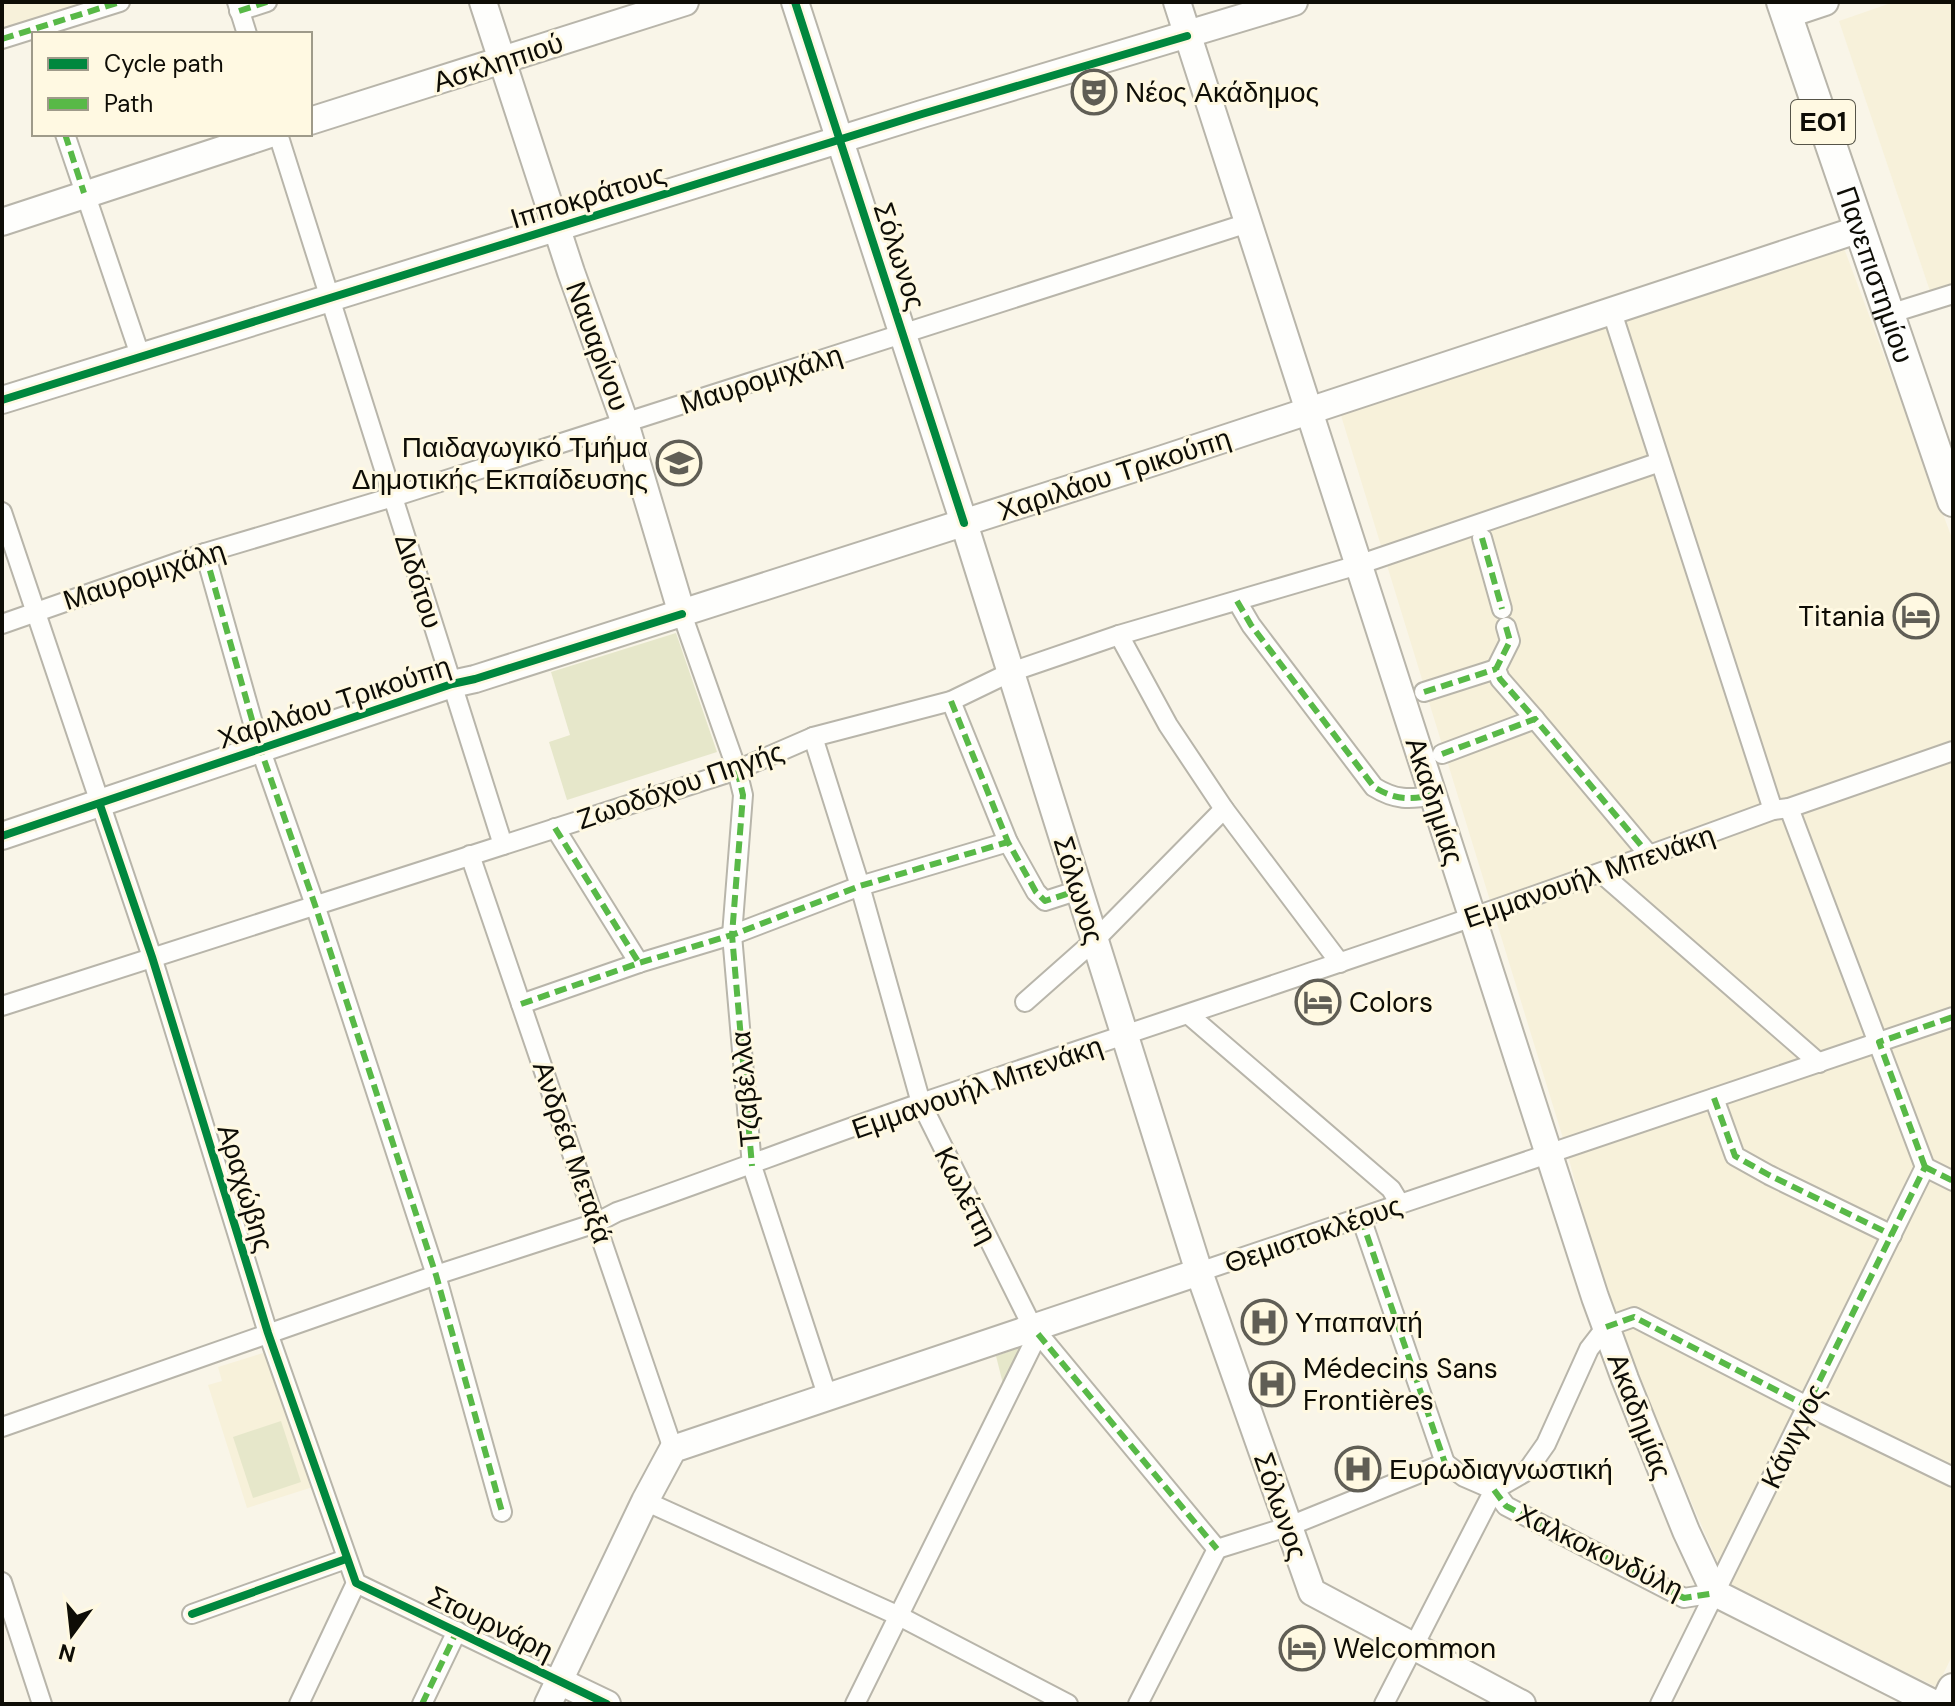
<svg xmlns="http://www.w3.org/2000/svg" width="1955" height="1706" font-family="'DM Sans',sans-serif">
<style>
.built{fill:#f7f1da}
.green{fill:#e6e7ca}
.lines{fill:none;stroke-linecap:round;stroke-linejoin:round}
.street-casing{stroke:#b8b5aa;stroke-width:22}
.secondary-casing{stroke:#b8b5aa;stroke-width:30}
.primary-casing{stroke:#b8b5aa;stroke-width:34}
.street{stroke:#fefefc;stroke-width:18}
.secondary{stroke:#fefefc;stroke-width:26}
.primary{stroke:#fefefc;stroke-width:30}
.quiet{stroke:#58b947;stroke-width:6;stroke-dasharray:12 6;stroke-linecap:butt}
.cycleway-casing{stroke:#fff9e2;stroke-width:13}
.cycleway{stroke:#00873e;stroke-width:8}
.labels{text-anchor:middle;stroke-width:6;stroke-linejoin:round;paint-order:stroke}
.shield{fill:#fff9e2;stroke:#565448;stroke-width:2}
.shield-label{font-size:26px;font-weight:bold;fill:#0e0d06}
.street-label{font-size:28px;fill:#0e0d06;stroke:#fff9e2}
.poi-label{font-size:28px;fill:#0e0d06;stroke:#fff9e2;text-anchor:start}
</style>
<rect width="100%" height="100%" fill="#f9f5e8"/>
<g class="built">
<polygon points="2,2 96,2 2,32"/>
<polygon points="1894,2 1953,2 1953,284 1930,291 1839,21"/>
<polygon points="1841,240 1953,541 1953,1654 1937,1687 1729,1589 1610,1313 1566,1148 1339,409"/>
<polygon points="273,1350 316,1486 247,1508 208,1385 222,1381 218,1367"/>
</g>
<g class="green">
<polygon points="676,633 717,752 567,800 549,742 570,735 551,672"/>
<polygon points="1024,1346 1004,1388 996,1356"/>
<polygon points="281,1421 301,1482 253,1498 233,1437"/>
</g>
<g class="lines">
<g class="street-casing">
<g id="street">
<polyline points="237,2 247,34"/>
<polyline points="239,11 267,2"/>
<polyline points="2,39 120,2"/>
<polyline points="65,134 141,358"/>
<polyline points="278,134 503,845"/>
<polyline points="1611,309 1773,810"/>
<polyline points="1889,314 1953,294"/>
<polyline points="2,512 152,957 268,1333 356,1583"/>
<polyline points="1482,538 1502,609"/>
<polyline points="205,553 260,748 315,905 436,1275 502,1512"/>
<path d="M1237,601L1251,625L1374,787C1395,800 1410,800 1433,795"/>
<polyline points="682,614 737,770 743,795 732,935 752,1166 828,1398"/>
<polyline points="2,624 205,553 393,497 1248,223"/>
<polyline points="1506,627 1510,641 1496,669 1500,679 1535,719"/>
<polyline points="1119,635 1168,725 1224,809 1340,963"/>
<polyline points="1424,692 1496,669"/>
<polyline points="951,701 1008,842 1036,892 1045,901 1079,890"/>
<polyline points="813,737 860,886 921,1103 1032,1326 1217,1549"/>
<polyline points="1442,754 1535,719 1650,856"/>
<polyline points="1789,808 1925,1167"/>
<polyline points="555,828 639,963"/>
<polyline points="470,855 673,1449"/>
<polyline points="1601,873 1819,1063"/>
<polyline points="1025,1002 1095,940 1224,809"/>
<polyline points="521,1004 639,963 732,935 860,886 1008,842"/>
<polyline points="2,1006 737,770 813,737 951,701 1011,672 1119,635 1358,565 1660,462"/>
<polyline points="1189,1015 1391,1189 1400,1204"/>
<polyline points="1714,1098 1735,1156 1769,1175 1892,1235"/>
<polyline points="1925,1167 1953,1181"/>
<polyline points="1361,1218 1445,1463"/>
<polyline points="1199,1272 1953,1017"/>
<path d="M2,1427L436,1275L596,1223L617,1212C719,1177 821,1137 924,1102C1207,1007 1492,914 1773,810L1789,808L1953,751"/>
<polyline points="1445,1463 1464,1477 1494,1490 1506,1506 1684,1598 1715,1593"/>
<polyline points="645,1501 899,1616 1068,1704"/>
<polyline points="1217,1549 1287,1527 1445,1463"/>
<polyline points="2,1582 42,1704"/>
<polyline points="356,1583 559,1681"/>
<polyline points="192,1614 346,1559"/>
<polyline points="299,1704 356,1583"/>
<polyline points="422,1704 457,1631"/>
<polyline points="855,1704 1038,1334"/>
<polyline points="1138,1704 1217,1549"/>
<polyline points="1384,1704 1494,1490 1527,1471 1546,1444 1589,1349 1606,1327 1634,1317 1807,1406 1953,1477"/>
<polyline points="1660,1704 1925,1167"/>
</g>
</g>
<g class="secondary-casing">
<g id="secondary">
<polyline points="483,2 571,272 625,423 682,614"/>
<polyline points="795,2 964,523 1199,1272 1312,1592 1522,1704"/>
<polyline points="1177,2 1595,1297 1625,1379 1686,1531 1715,1593 1935,1704"/>
<polyline points="1786,15 1825,2"/>
<polyline points="310,121 685,2"/>
<polyline points="2,222 270,134"/>
<polyline points="2,400 922,114 1294,2"/>
<polyline points="2,836 452,684 475,679 1163,459 1860,229"/>
<polyline points="559,1681 607,1704"/>
<polyline points="548,1704 645,1501 673,1449 1199,1272"/>
</g>
</g>
<g class="primary-casing">
<g id="primary">
<path id="s1" d="M1782,2L1953,501"/>
<polyline points="1946,1704 1953,1689"/>
</g>
</g>
<use href="#street" class="street"/>
<use href="#secondary" class="secondary"/>
<use href="#primary" class="primary"/>
<g class="quiet">
<polyline points="239,11 267,2"/>
<polyline points="2,39 120,2"/>
<polyline points="65,134 84,193"/>
<polyline points="1482,538 1502,609"/>
<polyline points="205,553 260,748 315,905 436,1275 502,1512"/>
<path d="M1237,601L1251,625L1374,787C1395,800 1410,800 1433,795"/>
<polyline points="1506,627 1510,641 1496,669 1500,679 1535,719"/>
<polyline points="1424,692 1496,669"/>
<polyline points="951,701 1008,842 1036,892 1045,901 1079,890"/>
<polyline points="1442,754 1535,719 1650,856"/>
<polyline points="737,770 743,795 732,935 752,1166"/>
<polyline points="555,828 639,963"/>
<polyline points="521,1004 639,963 732,935 860,886 1008,842"/>
<polyline points="1714,1098 1735,1156 1769,1175 1892,1235"/>
<polyline points="1925,1167 1879,1042 1953,1017"/>
<polyline points="1925,1167 1953,1181"/>
<polyline points="1361,1218 1445,1463"/>
<polyline points="1606,1327 1634,1317 1807,1406 1925,1167"/>
<polyline points="1038,1334 1217,1549"/>
<polyline points="1494,1490 1506,1506 1684,1598 1715,1593"/>
<polyline points="422,1704 457,1631"/>
</g>
<g class="cycleway-casing">
<g id="cycleway">
<polyline points="795,2 964,523"/>
<polyline points="2,400 922,114 1187,36"/>
<polyline points="100,805 152,957 268,1333 356,1583 607,1704"/>
<polyline points="2,836 452,684 475,679 682,614"/>
<polyline points="192,1614 346,1559"/>
</g>
</g>
<use href="#cycleway" class="cycleway"/>
</g>
<defs>
<g id="theatre-ring" transform="scale(2.3)"><circle r="9.5" fill="#fff9e2" stroke="#605e55" stroke-width="1.5"/><path d="M-5-5.5Q0-4 5-5.5V0Q5 5 0 6Q-5 5-5 0ZM-3.3-2.5H-1v1.5H-3.3ZM1-2.5H3.3v1.5H1ZM-2.8 1Q0 5.5 2.8 1Z" fill="#605e55"/></g>
<g id="university-ring" transform="scale(2.3)"><circle r="9.5" fill="#fff9e2" stroke="#605e55" stroke-width="1.5"/><path d="M0-5L7-2L0 1L-7-2ZM-4 1L0 2.5L4 1V4Q0 6-4 4Z" fill="#605e55"/></g>
<g id="hotel-ring" transform="scale(2.3)"><circle r="9.5" fill="#fff9e2" stroke="#605e55" stroke-width="1.5"/><path d="M-6-4.5h1.5V1H6V5H4.5V3h-9V5H-6ZM-4 0a1.8 1.8 0 1 1 3.6 0ZM.5 0V-2.5h3Q6-2.5 6 0Z" fill="#605e55"/></g>
<g id="hospital-ring" transform="scale(2.3)"><circle r="9.5" fill="#fff9e2" stroke="#605e55" stroke-width="1.5"/><path d="M-5-5h3v3.5h4V-5h3V5h-3V1.5h-4V5h-3Z" fill="#605e55"/></g>
</defs>
<g fill-rule="evenodd">
<use href="#theatre-ring" x="1094" y="92"/>
<use href="#university-ring" x="679" y="463"/>
<use href="#hotel-ring" x="1916" y="616"/>
<use href="#hotel-ring" x="1318" y="1002"/>
<use href="#hospital-ring" x="1264" y="1322"/>
<use href="#hospital-ring" x="1272" y="1384"/>
<use href="#hospital-ring" x="1358" y="1469"/>
<use href="#hotel-ring" x="1302" y="1648"/>
</g>
<g class="labels">
<rect class="shield" x="1791" y="100" width="64" height="44" rx="6"/>
<g class="shield-label">
<text x="1823" y="131">ΕΟ1</text>
</g>
<g class="street-label">
<text transform="translate(498 62) rotate(-18)" y="10">Ασκληπιού</text>
<text transform="translate(588 196) rotate(-17)" y="10">Ιπποκράτους</text>
<text transform="translate(900 256) rotate(72)" y="10">Σόλωνος</text>
<text dy="10" stroke="none"><textPath href="#s1" startOffset="288">Πανεπιστημίου</textPath></text>
<text transform="translate(598 346) rotate(70)" y="10">Ναυαρίνου</text>
<text transform="translate(761 379) rotate(-18)" y="10">Μαυρομιχάλη</text>
<text transform="translate(1114 474) rotate(-18)" y="10">Χαριλάου Τρικούπη</text>
<text transform="translate(144 575) rotate(-18)" y="10">Μαυρομιχάλη</text>
<text transform="translate(419 581) rotate(72)" y="10">Διδότου</text>
<text transform="translate(334 702) rotate(-18)" y="10">Χαριλάου Τρικούπη</text>
<text transform="translate(680 785) rotate(-19)" y="10">Ζωοδόχου Πηγής</text>
<text transform="translate(1435 801) rotate(72)" y="10">Ακαδημίας</text>
<text transform="translate(1589 876) rotate(-19)" y="10">Εμμανουήλ Μπενάκη</text>
<text transform="translate(1079 890) rotate(73)" y="10">Σόλωνος</text>
<text transform="translate(977 1087) rotate(-19)" y="10">Εμμανουήλ Μπενάκη</text>
<text transform="translate(745 1089) rotate(-95)" y="10">Τζαβέλλα</text>
<text transform="translate(573 1152) rotate(71)" y="10">Ανδρέα Μεταξά</text>
<text transform="translate(246 1188) rotate(73)" y="10">Αραχώβης</text>
<text transform="translate(966 1195) rotate(63)" y="10">Κωλέττη</text>
<text transform="translate(1313 1234) rotate(-19)" y="10">Θεμιστοκλέους</text>
<text transform="translate(1640 1416) rotate(69)" y="10">Ακαδημίας</text>
<text transform="translate(1793 1436) rotate(-64)" y="10">Κάνιγγος</text>
<text transform="translate(1281 1506) rotate(71)" y="10">Σόλωνος</text>
<text transform="translate(1600 1551) rotate(26)" y="10">Χαλκοκονδύλη</text>
<text transform="translate(491 1623) rotate(26)" y="10">Στουρνάρη</text>
</g>
<g class="poi-label">
<text x="1125" y="102">Νέος Ακάδημος</text>
<text x="648" y="457" text-anchor="end">Παιδαγωγικό Τμήμα<tspan x="648" dy="32">Δημοτικής Εκπαίδευσης</tspan></text>
<text x="1885" y="626" text-anchor="end">Titania</text>
<text x="1349" y="1012">Colors</text>
<text x="1295" y="1332">Υπαπαντή</text>
<text x="1303" y="1378">Médecins Sans<tspan x="1303" dy="32">Frontières</tspan></text>
<text x="1389" y="1479">Ευρωδιαγνωστική</text>
<text x="1333" y="1658">Welcommon</text>
</g>
</g>
<rect width="1955" height="1706" fill="none" stroke="#0e0d06" stroke-width="8"/>
<rect x="32" y="32" width="280" height="104" fill="#fff9e2" stroke="#9f9b8a" stroke-width="2"/>
<rect x="48" y="58" width="40" height="12" fill="#00873e" stroke="#9f9b8a" stroke-width="2"/>
<text x="104" y="72" font-size="24" fill="#0e0d06">Cycle path</text>
<rect x="48" y="98" width="40" height="12" fill="#58b947" stroke="#9f9b8a" stroke-width="2"/>
<text x="104" y="112" font-size="24" fill="#0e0d06">Path</text>
<g transform="translate(72 1634) rotate(195)" stroke="#fff9e2" stroke-width="6" paint-order="stroke">
<path d="M0-6L14 30L0 20L-14 30Z" fill="#0e0d06"/>
<text y="-12" font-size="22" font-weight="bold" text-anchor="middle" fill="#0e0d06">N</text>
</g>
</svg>
